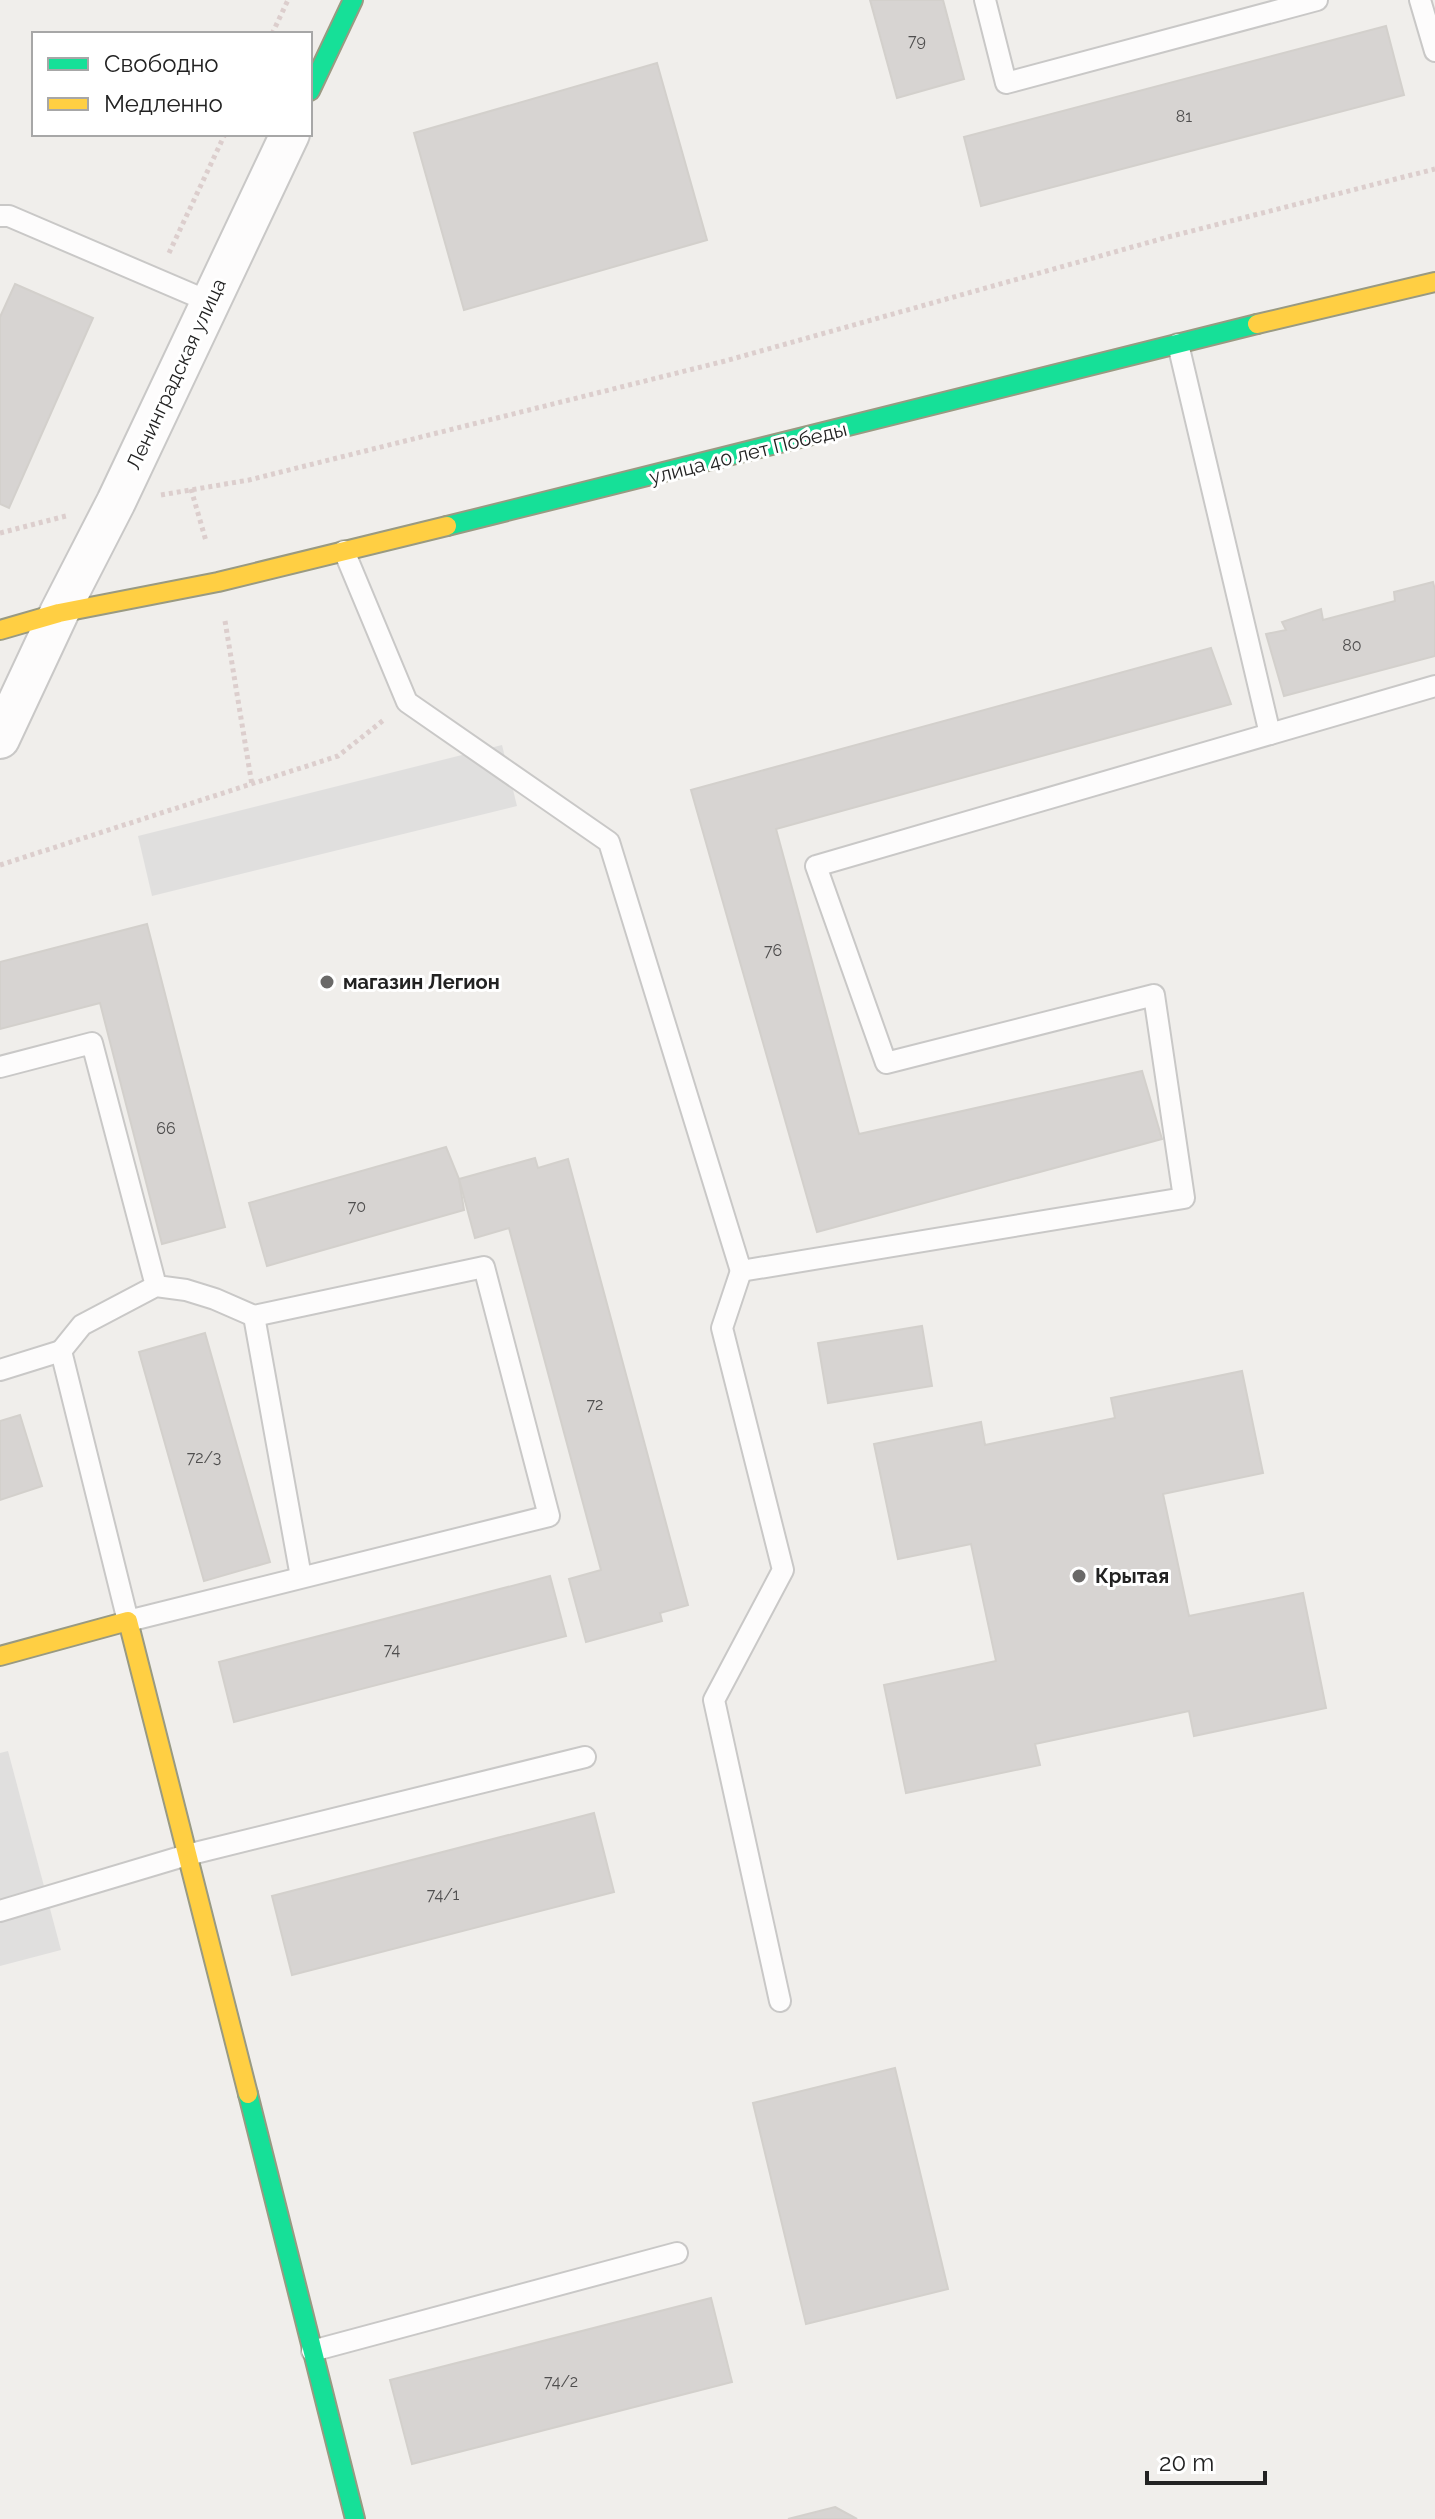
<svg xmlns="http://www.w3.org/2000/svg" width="1435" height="2519" font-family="Raleway,sans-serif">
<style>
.parking{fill:#e0dfde}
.building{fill:#d7d4d2;stroke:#d3d0cc;stroke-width:2}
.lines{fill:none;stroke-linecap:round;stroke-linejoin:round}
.lane-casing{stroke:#c9c8c7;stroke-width:24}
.street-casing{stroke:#c9c8c7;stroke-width:42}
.fast-casing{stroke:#999a82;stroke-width:22}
.slow-casing{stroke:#999a82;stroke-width:22}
.path{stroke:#dccecd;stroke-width:5;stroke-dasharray:4 4;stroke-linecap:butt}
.lane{stroke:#fdfcfc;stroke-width:20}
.street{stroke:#fdfcfc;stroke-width:38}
.fast{stroke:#16e098;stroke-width:18}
.slow{stroke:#ffcf43;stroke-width:18}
.poi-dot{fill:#6a6968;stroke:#fff;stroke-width:3}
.labels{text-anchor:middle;stroke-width:6;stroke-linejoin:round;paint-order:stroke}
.number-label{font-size:16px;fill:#4f4e4e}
.street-label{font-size:20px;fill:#222;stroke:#fff}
.poi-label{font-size:20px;font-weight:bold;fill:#222;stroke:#fff;text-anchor:start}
</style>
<rect width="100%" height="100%" fill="#f0eeeb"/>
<g class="parking">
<polygon points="502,745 517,806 152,896 138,836"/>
<polygon points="8,1751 61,1950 0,1966 0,1753"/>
</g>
<g class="building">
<polygon points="870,0 943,0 964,79 897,98"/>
<polygon points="1386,26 1404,95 981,206 964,137"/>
<polygon points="657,63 707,240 464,310 414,133"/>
<polygon points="15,284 93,318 9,508 0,504 0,317"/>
<polygon points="1433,582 1435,590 1435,656 1284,696 1266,634 1286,630 1282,622 1321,609 1323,620 1395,601 1394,592"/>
<polygon points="1211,648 1231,704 776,829 859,1134 1142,1071 1162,1139 817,1232 691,790"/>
<polygon points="147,924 225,1227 162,1244 100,1003 0,1029 0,962"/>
<polygon points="446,1147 459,1179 464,1210 267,1266 249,1203"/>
<polygon points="535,1158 538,1168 568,1159 688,1605 660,1613 662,1621 586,1642 569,1579 601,1570 509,1228 475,1238 459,1179"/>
<polygon points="922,1326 932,1386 828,1403 818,1343"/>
<polygon points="205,1333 270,1562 204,1581 139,1352"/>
<polygon points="1242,1371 1263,1473 1163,1494 1189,1616 1303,1593 1326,1708 1194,1736 1189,1711 1035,1744 1040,1765 906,1793 884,1685 996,1661 971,1544 898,1559 874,1444 981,1422 985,1445 1115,1418 1111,1398"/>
<polygon points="20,1415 42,1486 0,1500 0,1421"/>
<polygon points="550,1576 566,1636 234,1722 219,1662"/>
<polygon points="594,1813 614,1892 292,1975 272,1896"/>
<polygon points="895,2068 948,2289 806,2324 753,2103"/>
<polygon points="711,2298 732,2382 412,2464 390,2380"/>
<polygon points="835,2507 857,2519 788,2519"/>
</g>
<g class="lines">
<g class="lane-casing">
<g id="lane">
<polyline points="985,0 1006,83 1317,0"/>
<polyline points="1420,0 1435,51"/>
<polyline points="0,216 9,216 210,302"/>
<polyline points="1178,344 1270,734"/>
<polyline points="344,551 407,702 609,842 741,1271 1184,1198 1154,995 886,1063 816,866 1435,686"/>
<polyline points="0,1067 92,1043 156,1286 82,1325 61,1351 128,1621 549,1516 484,1267 254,1316 215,1299 186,1290 156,1286"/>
<polyline points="741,1271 722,1328 783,1570 714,1700 780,2001"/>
<polyline points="254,1316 301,1577"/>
<polyline points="0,1370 61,1351"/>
<polyline points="0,1911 187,1855 585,1757"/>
<polyline points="312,2351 677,2253"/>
</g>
</g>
<g class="street-casing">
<polyline id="street" points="0,739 59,613 116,502 290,134"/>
</g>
<g class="fast-casing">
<g id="fast">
<polyline points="310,91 353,0"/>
<polyline points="447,526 1257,324"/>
<polyline points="248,2094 355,2519"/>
</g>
</g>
<g class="slow-casing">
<g id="slow">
<polyline points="1257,324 1435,282"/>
<polyline points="0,630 59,613 218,582 447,526"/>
<polyline points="0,1656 128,1621 248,2094"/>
</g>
</g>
<g class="path">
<polyline points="272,34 288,0"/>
<polyline points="169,253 225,134"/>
<polyline points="191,489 206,541"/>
<polyline points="161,495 249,480 725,361 1168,237 1435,169"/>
<polyline points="0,533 66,516"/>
<polyline points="225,621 252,785"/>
<polyline points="0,865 338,756 385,719"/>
</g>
<use href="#lane" class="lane"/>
<use href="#street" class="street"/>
<use href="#fast" class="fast"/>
<use href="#slow" class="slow"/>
</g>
<g class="poi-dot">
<circle cx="327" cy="982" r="8"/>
<circle cx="1079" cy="1576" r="8"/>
</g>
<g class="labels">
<g class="number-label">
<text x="917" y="46">79</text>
<text x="1184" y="122">81</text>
<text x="1352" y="651">80</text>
<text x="773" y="956">76</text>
<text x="166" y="1134">66</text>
<text x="357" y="1212">70</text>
<text x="595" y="1410">72</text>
<text x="204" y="1463">72/3</text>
<text x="392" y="1655">74</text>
<text x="443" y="1900">74/1</text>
<text x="561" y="2387">74/2</text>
</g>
<g class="street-label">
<text transform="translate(176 374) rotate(-65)" y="7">Ленинградская улица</text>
<text transform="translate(748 453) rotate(-14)" y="7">улица 40 лет Победы</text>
</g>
<g class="poi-label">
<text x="343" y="989">магазин Легион</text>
<text x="1095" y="1583">Крытая</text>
</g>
</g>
<rect x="32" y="32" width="280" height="104" fill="#ffffff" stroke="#a7a7a7" stroke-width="2"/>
<rect x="48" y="58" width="40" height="12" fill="#16e098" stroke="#a7a7a7" stroke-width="2"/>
<text x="104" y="72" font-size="24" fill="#222222">Свободно</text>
<rect x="48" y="98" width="40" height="12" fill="#ffcf43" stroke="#a7a7a7" stroke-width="2"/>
<text x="104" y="112" font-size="24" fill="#222222">Медленно</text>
<path d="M1147 2471v12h118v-12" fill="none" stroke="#222222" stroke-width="4"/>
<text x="1159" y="2471" font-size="24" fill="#222222" stroke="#ffffff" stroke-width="6" paint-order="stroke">20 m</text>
</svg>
